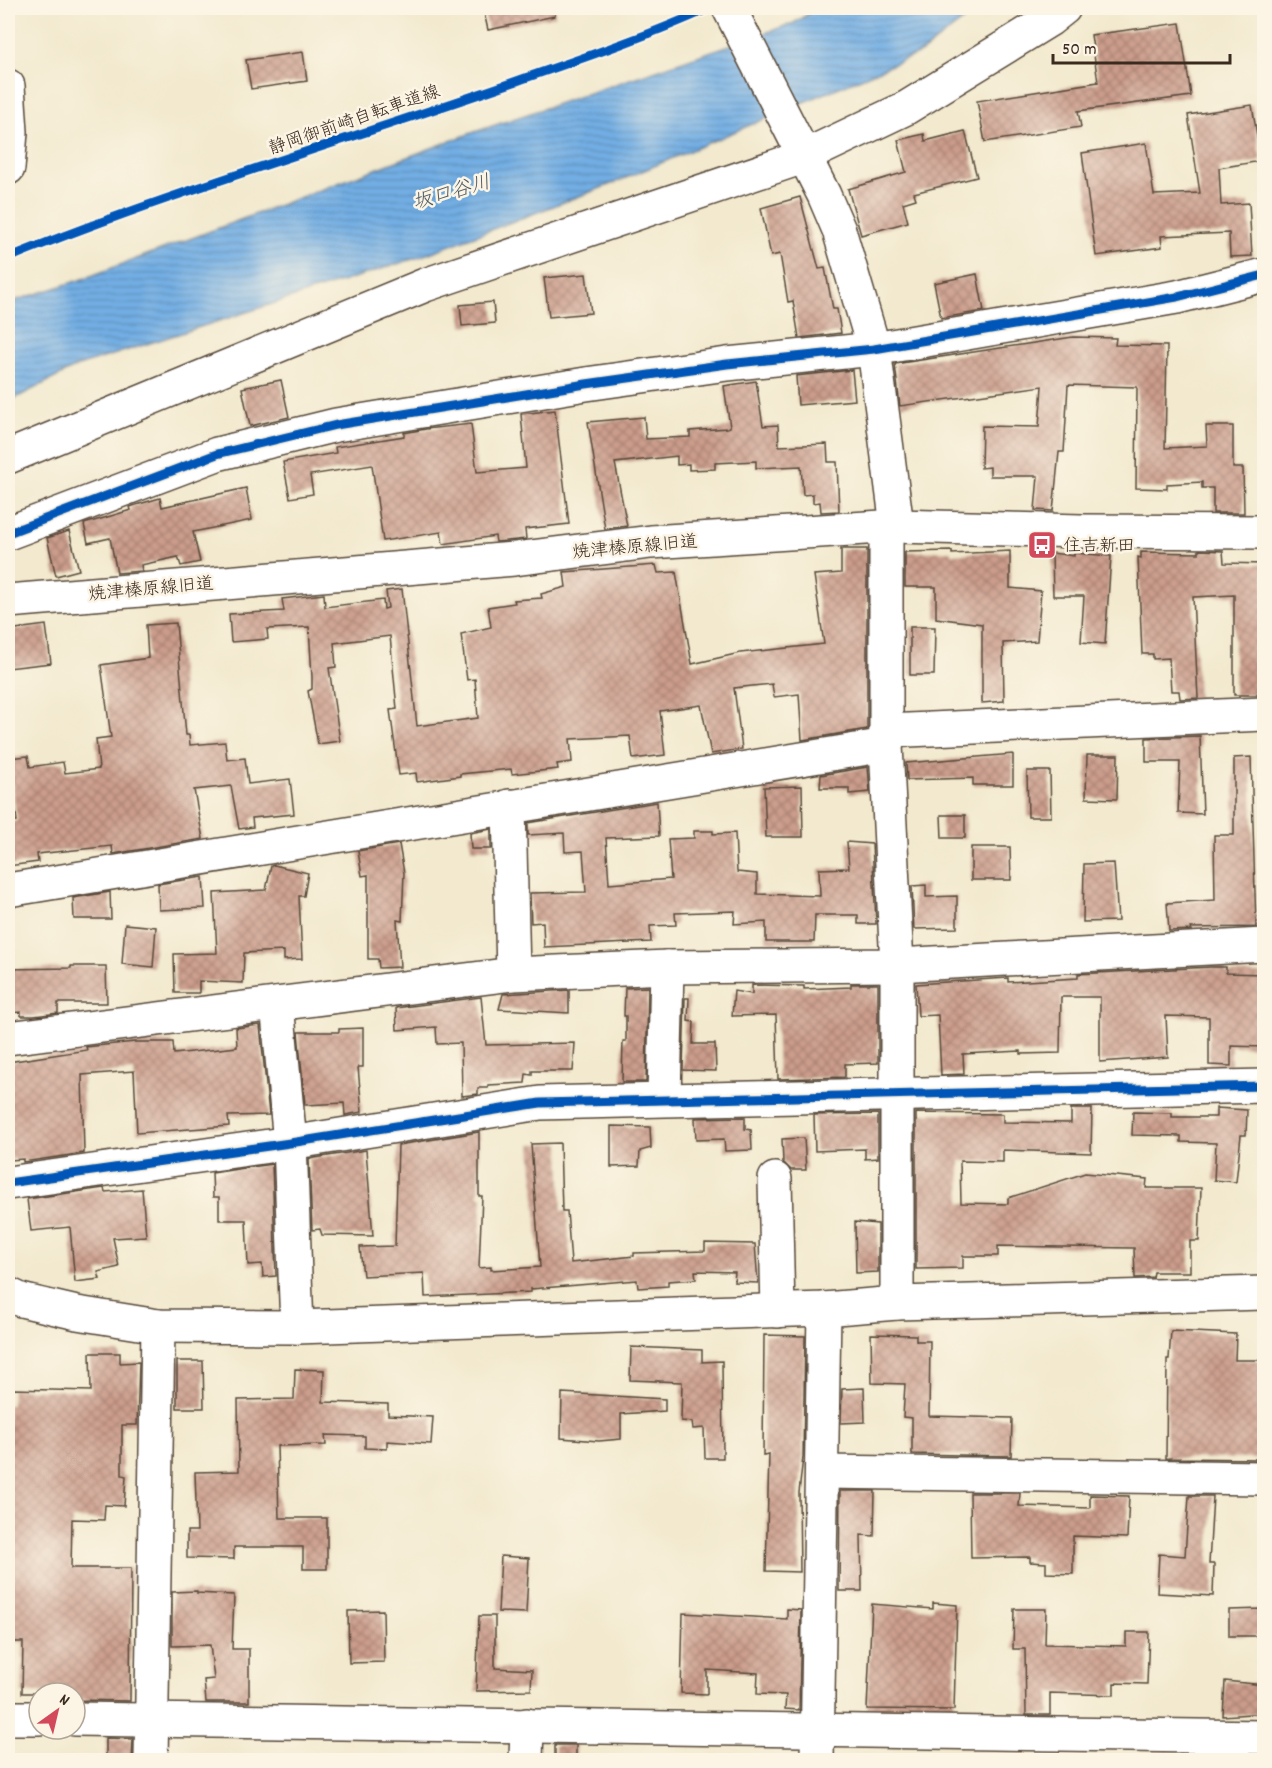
<svg xmlns="http://www.w3.org/2000/svg" width="1272" height="1768" font-family="Dekko,'Klee One',sans-serif">
<style>
.water{fill:url(#water-rules);stroke:#566c81;stroke-width:1.5}
.building{fill:url(#building-cross-hatch)}
.lines{fill:none;stroke-linecap:round;stroke-linejoin:round}
.minor-casing{stroke:#564738;stroke-width:36}
.minor{stroke:#fff;stroke-width:33}
.cycleway-casing{stroke:#fcf5e5;stroke-width:13}
.cycleway{stroke:#0057b8;stroke-width:9}
.labels{text-anchor:middle;stroke-width:5;stroke-linejoin:round;paint-order:stroke}
.street-label{font-size:18px;fill:#3b2a1e;stroke:#fcf5e5}
.poi-label{font-size:18px;fill:#3b2a1e;stroke:#fcf5e5;text-anchor:start}
.water-label{font-size:20px;font-style:italic;fill:#4e5863;stroke:#fcf5e5}
</style>
<defs>
<pattern id="water-rules" width="6" height="5" patternUnits="userSpaceOnUse" patternTransform="scale(1.5)"><rect width="6" height="5" fill="#72aee4"/><path d="M0 2.5h6" fill="none" stroke="#5f8eb8"/></pattern>
<pattern id="building-cross-hatch" width="8" height="8" patternUnits="userSpaceOnUse" patternTransform="scale(1.5)"><rect width="8" height="8" fill="#cc9d8c"/><path d="M0 0l8 8M0 8l8-8" fill="none" stroke="#a78072"/></pattern>
</defs>
<rect width="100%" height="100%" fill="#fcf5e5"/>
<filter id="ink" filterUnits="userSpaceOnUse"><feTurbulence type="fractalNoise" baseFrequency=".0167" numOctaves="2"/><feDisplacementMap in="SourceGraphic" scale="12" xChannelSelector="R" yChannelSelector="G"/><feConvolveMatrix kernelMatrix="1 2 1 2 8 2 1 2 1" color-interpolation-filters="sRGB"/></filter>
<filter id="wash" filterUnits="userSpaceOnUse"><feTurbulence type="fractalNoise" baseFrequency=".008" numOctaves="4" result="noise"/><feDisplacementMap in="SourceGraphic" scale="24" xChannelSelector="R" yChannelSelector="G"/><feGaussianBlur stdDeviation="1.35" result="paint"/><feColorMatrix in="noise" values="0 0 0 0 0 0 0 0 0 0 0 0 0 0 0 0 0 1.4 0 .05"/><feComposite in="paint" operator="in"/></filter>
<g filter="url(#wash)">
<rect width="100%" height="100%" fill="#f2e9ce"/>
<polygon class="water" points="817,8 979,8 922,52 614,183 419,257 78,366 8,402 8,303 83,279 469,134 794,23"/>
<g id="blocks">
<g class="building">
<polygon points="483,8 555,8 555,16 488,30"/>
<polygon points="1180,23 1191,96 1078,111 1081,127 985,142 977,101 1098,82 1091,35"/>
<polygon points="303,52 307,81 251,89 246,60"/>
<polygon points="1252,105 1261,161 1219,168 1221,205 1249,203 1252,256 1230,257 1229,233 1161,236 1162,247 1096,256 1082,153 1146,143 1154,195 1200,193 1188,115"/>
<polygon points="965,131 977,177 914,193 916,199 903,203 908,222 861,235 848,189 906,172 898,140 924,134 925,141"/>
<polygon points="800,197 819,269 825,268 833,309 837,309 841,333 799,338 793,301 788,302 780,254 771,256 761,208"/>
<polygon points="586,274 591,313 549,317 544,278"/>
<polygon points="977,274 984,311 941,318 934,283"/>
<polygon points="493,302 495,323 462,326 460,305"/>
<polygon points="1073,337 1116,338 1115,345 1167,346 1165,448 1207,446 1206,426 1233,426 1233,468 1243,468 1244,513 1213,513 1213,488 1202,488 1202,482 1167,484 1167,489 1136,488 1137,387 1068,385 1064,452 1059,452 1053,511 1035,510 1038,476 990,476 990,467 981,468 982,426 1039,427 1042,386 900,406 895,364"/>
<polygon points="852,370 855,400 798,405 796,376"/>
<polygon points="281,380 289,417 250,426 242,388"/>
<polygon points="756,381 763,426 778,425 779,446 827,444 828,462 837,462 839,511 821,512 820,502 813,503 813,494 803,495 801,466 756,468 756,461 715,463 715,469 689,470 689,464 677,465 677,456 615,463 627,526 605,529 588,422 644,417 646,439 690,437 690,431 727,428 730,427 724,386"/>
<polygon points="555,410 569,524 525,529 526,539 496,542 495,536 443,544 441,532 383,541 372,465 310,475 313,494 290,498 283,462 336,453 335,447 404,436 404,433 426,429 471,424 477,472 526,468 521,414"/>
<polygon points="246,488 252,520 193,532 200,562 181,566 178,557 141,565 142,571 117,573 110,538 88,543 84,524 131,510 130,507 136,505 160,498 162,507"/>
<polygon points="69,531 79,570 56,576 47,538"/>
<polygon points="841,549 867,549 867,729 802,740 799,694 774,697 772,684 734,688 742,749 711,754 701,705 660,711 665,755 633,759 630,736 570,739 572,762 557,764 558,769 512,774 511,769 460,774 460,776 417,782 416,773 399,775 390,710 397,709 390,636 334,643 336,667 329,668 340,741 318,744 308,691 312,689 312,677 309,627 267,629 268,639 231,642 229,614 284,611 282,599 324,594 325,607 383,600 384,609 388,608 386,591 402,589 417,726 478,718 475,679 467,680 461,634 491,627 488,607 515,603 514,600 542,598 541,594 566,587 564,572 656,565 658,573 676,572 692,664 740,653 824,644 814,575 841,573"/>
<polygon points="1199,550 1223,551 1224,563 1264,564 1264,695 1234,695 1234,595 1193,597 1198,698 1180,699 1179,691 1171,691 1169,658 1153,659 1153,654 1142,654 1138,557 1141,558 1141,552 1199,553"/>
<polygon points="952,551 952,554 1010,551 1010,588 1041,591 1037,641 1003,643 1004,701 982,703 982,624 936,618 936,587 905,587 905,552"/>
<polygon points="1052,553 1074,556 1074,553 1111,556 1105,644 1081,642 1084,596 1053,596"/>
<polygon points="176,623 186,735 189,735 190,745 225,742 227,760 245,758 248,784 290,779 294,814 252,818 253,827 239,829 231,786 194,790 203,839 113,854 112,846 37,854 38,862 8,866 8,822 17,821 8,758 28,756 30,767 63,762 65,773 99,769 96,739 111,737 101,665 148,658 146,625"/>
<polygon points="46,625 51,663 8,668 8,630"/>
<polygon points="910,627 935,627 934,675 910,675"/>
<polygon points="1200,736 1203,814 1178,813 1180,762 1146,762 1146,738"/>
<polygon points="1013,754 1013,785 973,785 973,778 907,780 906,763"/>
<polygon points="1087,755 1118,755 1117,799 1086,798"/>
<polygon points="1251,757 1256,927 1191,928 1192,930 1169,931 1167,903 1215,900 1214,835 1234,835 1234,758"/>
<polygon points="868,767 870,792 849,794 849,788 820,788 821,775"/>
<polygon points="1027,771 1050,771 1051,817 1028,817"/>
<polygon points="802,786 803,837 766,837 764,787"/>
<polygon points="657,802 659,836 606,838 609,884 671,879 668,839 694,838 694,831 713,831 713,834 735,833 737,872 757,874 757,894 820,896 819,869 849,868 847,842 872,844 876,924 858,924 858,915 815,915 814,942 766,942 766,922 734,924 735,911 675,913 676,925 650,926 651,942 544,947 543,922 531,923 530,893 586,892 583,851 565,852 564,833 528,835 528,823"/>
<polygon points="941,815 965,815 965,838 942,838"/>
<polygon points="491,829 491,849 471,849 470,833"/>
<polygon points="399,844 404,873 402,921 397,920 400,967 379,968 378,959 368,959 368,875 362,876 358,851"/>
<polygon points="971,847 1010,847 1011,880 971,880"/>
<polygon points="1114,863 1118,921 1083,922 1084,864"/>
<polygon points="274,865 308,873 304,896 299,896 302,959 284,960 284,951 244,953 243,983 199,981 199,993 175,993 174,954 217,953 214,893 266,890 271,866"/>
<polygon points="203,877 205,908 159,910 158,884"/>
<polygon points="926,885 926,897 957,896 957,928 914,929 912,886"/>
<polygon points="110,892 111,919 74,919 73,898"/>
<polygon points="125,924 156,927 153,967 122,964"/>
<polygon points="71,966 106,966 107,1003 58,1003 58,1013 34,1016 21,1016 21,1012 8,1013 8,969 71,968"/>
<polygon points="1211,967 1226,967 1226,973 1264,974 1264,1047 1231,1046 1231,1066 1209,1065 1209,1017 1166,1016 1168,1057 1100,1062 1100,997 1061,997 1060,1053 1021,1054 1021,1051 963,1054 964,1074 941,1075 938,1015 918,1016 916,984 1008,978 1008,982 1078,978 1078,974"/>
<polygon points="851,984 878,984 878,1063 845,1064 845,1077 778,1079 776,1015 732,1016 734,991 752,994 752,985 804,986 804,989 851,987"/>
<polygon points="648,987 646,1082 622,1082 623,1041 626,1041 626,1016 624,1016 625,988"/>
<polygon points="569,990 569,1013 499,1009 503,994"/>
<polygon points="481,997 486,1045 575,1043 573,1071 532,1071 532,1075 526,1074 525,1083 488,1085 488,1088 478,1088 478,1094 462,1096 461,1043 437,1044 436,1027 397,1030 396,1008"/>
<polygon points="685,998 689,998 688,1021 694,1022 693,1044 715,1044 716,1071 683,1070"/>
<polygon points="260,1025 269,1115 228,1116 229,1126 137,1133 134,1071 82,1075 84,1153 23,1162 23,1159 10,1160 8,1062 87,1050 86,1047 135,1042 173,1042 174,1054 237,1047 236,1028"/>
<polygon points="363,1028 363,1067 358,1067 362,1112 345,1115 344,1103 305,1105 298,1032 339,1032 339,1029"/>
<polygon points="1216,1108 1247,1110 1246,1135 1241,1135 1236,1182 1214,1180 1216,1143 1181,1142 1181,1136 1132,1135 1133,1112 1172,1113 1172,1117 1216,1117"/>
<polygon points="1071,1109 1092,1109 1091,1153 1003,1150 1003,1162 960,1161 961,1203 1008,1204 1008,1198 1085,1173 1147,1179 1146,1188 1201,1188 1199,1241 1190,1241 1190,1272 1154,1272 1153,1277 1135,1278 1134,1248 998,1246 998,1256 963,1256 963,1268 916,1269 916,1113 1003,1114 1003,1122 1071,1123"/>
<polygon points="878,1114 878,1158 865,1159 865,1149 815,1151 814,1115"/>
<polygon points="745,1117 745,1129 751,1130 752,1150 725,1151 724,1139 696,1140 695,1118"/>
<polygon points="611,1126 650,1127 651,1148 640,1151 639,1166 611,1167"/>
<polygon points="479,1132 479,1196 482,1196 479,1268 491,1267 491,1270 540,1267 531,1144 560,1143 562,1211 567,1211 571,1263 634,1256 634,1253 705,1251 705,1243 755,1244 758,1283 734,1282 735,1272 695,1271 696,1279 668,1281 668,1286 638,1288 637,1280 531,1289 531,1292 425,1297 424,1273 363,1276 360,1247 395,1246 398,1145"/>
<polygon points="804,1138 806,1170 791,1170 783,1162 782,1139"/>
<polygon points="366,1150 373,1236 322,1235 320,1229 312,1230 309,1159"/>
<polygon points="272,1164 276,1276 263,1277 262,1264 248,1265 246,1220 219,1220 219,1197 213,1197 212,1173"/>
<polygon points="104,1188 105,1192 142,1189 146,1236 113,1238 119,1267 98,1272 100,1279 75,1282 70,1227 31,1231 27,1199"/>
<polygon points="855,1222 878,1224 878,1272 856,1273"/>
<polygon points="1171,1331 1236,1334 1235,1360 1264,1360 1264,1459 1166,1458 1167,1359 1169,1359"/>
<polygon points="871,1334 916,1335 916,1341 930,1341 929,1416 1012,1418 1011,1456 912,1454 912,1418 903,1417 905,1384 872,1383"/>
<polygon points="764,1335 805,1336 803,1457 799,1493 800,1572 766,1571 769,1454 763,1455"/>
<polygon points="631,1347 702,1350 702,1362 722,1361 723,1458 705,1458 704,1428 693,1429 692,1422 681,1421 682,1382 630,1380"/>
<polygon points="90,1353 120,1353 120,1363 139,1362 137,1425 122,1425 122,1475 126,1476 124,1506 105,1505 104,1520 72,1519 71,1568 131,1568 130,1701 75,1700 75,1693 22,1693 23,1642 8,1642 8,1405 11,1405 12,1389 91,1391"/>
<polygon points="177,1361 203,1361 204,1408 177,1408"/>
<polygon points="295,1369 324,1370 323,1402 388,1404 388,1415 433,1417 431,1444 387,1441 387,1449 365,1448 365,1436 325,1435 326,1445 277,1446 279,1518 327,1518 327,1569 303,1569 303,1547 234,1547 234,1559 187,1558 187,1531 197,1531 195,1472 239,1471 238,1400 294,1399"/>
<polygon points="864,1388 865,1422 841,1423 842,1389"/>
<polygon points="562,1393 665,1399 665,1411 621,1414 621,1439 599,1441 561,1438"/>
<polygon points="840,1491 875,1491 874,1536 861,1535 862,1591 839,1591"/>
<polygon points="970,1493 1020,1493 1019,1506 1090,1508 1090,1495 1129,1496 1127,1538 1073,1536 1073,1574 1046,1573 1046,1563 1030,1562 1030,1557 971,1558"/>
<polygon points="1189,1496 1213,1496 1209,1564 1214,1564 1213,1596 1157,1593 1159,1554 1185,1556"/>
<polygon points="501,1556 529,1558 526,1613 498,1612"/>
<polygon points="197,1591 197,1593 234,1595 232,1649 249,1649 249,1702 206,1702 204,1680 214,1679 210,1645 172,1646 172,1592"/>
<polygon points="933,1603 957,1605 954,1710 867,1709 872,1604 933,1609"/>
<polygon points="787,1609 801,1610 799,1710 785,1709 786,1695 757,1694 758,1673 707,1670 707,1694 681,1693 683,1613 787,1619"/>
<polygon points="1014,1609 1046,1609 1045,1644 1126,1646 1126,1632 1149,1632 1147,1684 1114,1683 1114,1695 1050,1693 1050,1715 1026,1715 1025,1649 1013,1649"/>
<polygon points="1264,1609 1264,1636 1229,1636 1229,1610"/>
<polygon points="383,1610 384,1662 349,1663 348,1611"/>
<polygon points="479,1616 495,1616 495,1668 532,1670 531,1690 476,1691"/>
<polygon points="1225,1681 1264,1685 1264,1713 1223,1716"/>
<polygon points="106,1738 133,1739 132,1761 106,1761"/>
<rect x="555" y="1745" width="21" height="16"/>
</g>
</g>
</g>
<g filter="url(#ink)">
<use href="#blocks" fill-opacity="0" stroke="#564738" stroke-width="1.5"/>
<g class="lines">
<g class="minor-casing">
<g id="minor">
<polyline points="729,8 824,195 839,230 874,349 897,526"/>
<polyline points="8,86 11,132 8,168"/>
<polyline points="8,457 425,285 803,157 906,108 1049,20 1064,8"/>
<polyline points="886,527 886,745 897,965 897,1303"/>
<polyline points="8,533 217,454 336,425 586,384 727,364 874,349 1177,297 1264,275"/>
<polyline points="8,601 514,559 651,542 897,526 1081,531 1264,532"/>
<polyline points="886,731 1264,714"/>
<polyline points="509,806 513,974"/>
<polyline points="8,890 886,745"/>
<polyline points="277,1004 290,1143 297,1327"/>
<polyline points="8,1038 513,974 667,967 897,965 1264,945"/>
<polyline points="664,1098 667,967"/>
<polyline points="775,1179 778,1311"/>
<polyline points="8,1183 290,1143 540,1103 1264,1086"/>
<polyline points="8,1294 21,1300 77,1313 158,1326 297,1327 824,1309 897,1303 1264,1293"/>
<polyline points="822,1472 1264,1478"/>
<polyline points="8,1718 39,1718"/>
<polyline points="75,1719 1264,1737"/>
<polyline points="151,1760 158,1326"/>
<polyline points="526,1760 527,1725"/>
<polyline points="817,1760 824,1309"/>
</g>
</g>
<use href="#minor" class="minor"/>
<g class="cycleway-casing">
<g id="cycleway">
<path d="M8,258C173,191 346,141 514,82C580,59 646,37 710,8"/>
<polyline points="8,533 217,454 336,425 586,384 727,364 874,349 1177,297 1264,275"/>
<polyline points="8,1183 290,1143 540,1103 1264,1086"/>
</g>
</g>
<use href="#cycleway" class="cycleway"/>
</g>
</g>
<defs>
<g id="bus-square" transform="scale(1.5)"><rect x="-9" y="-9" width="18" height="18" rx="4" fill="#d1495b" stroke="#fcf5e5"/><path d="M-5-6H5V4H4V6H2V4H-2V6H-4V4H-5ZM-3.5-4V0h7V-4ZM-3.5 1.2v1.5H-2V1.2ZM2 1.2v1.5H3.5V1.2Z" fill="#fff"/></g>
</defs>
<g fill-rule="evenodd">
<use href="#bus-square" x="1042" y="545"/>
</g>
<g class="labels">
<g class="street-label">
<text transform="translate(354 119) rotate(-19)" y="6">静岡御前崎自転車道線</text>
<text transform="translate(635 546) rotate(-5)" y="6">焼津榛原線旧道</text>
<text transform="translate(151 588) rotate(-5)" y="6">焼津榛原線旧道</text>
</g>
<g class="poi-label">
<text x="1063" y="551">住吉新田</text>
</g>
<g class="water-label">
<text transform="translate(451 191) rotate(-16)" y="7">坂口谷川</text>
</g>
</g>
<rect width="1272" height="1768" fill="none" stroke="#fcf5e5" stroke-width="30"/>
<g transform="translate(57 1711) rotate(34)"><circle r="28" fill="#fcf5e5" stroke="#afa495" stroke-width="1.5"/>
<path d="M0-4.5L10 22L0 15L-10 22Z" fill="#d1495b"/>
<text y="-9" font-size="16" font-weight="bold" text-anchor="middle" fill="#3b2a1e">N</text>
</g>
<path d="M1053 54v9h177v-9" fill="none" stroke="#3b2a1e" stroke-width="3"/>
<text x="1062" y="54" font-size="18" fill="#3b2a1e" stroke="#fcf5e5" stroke-width="4.5" paint-order="stroke">50 m</text>
</svg>
